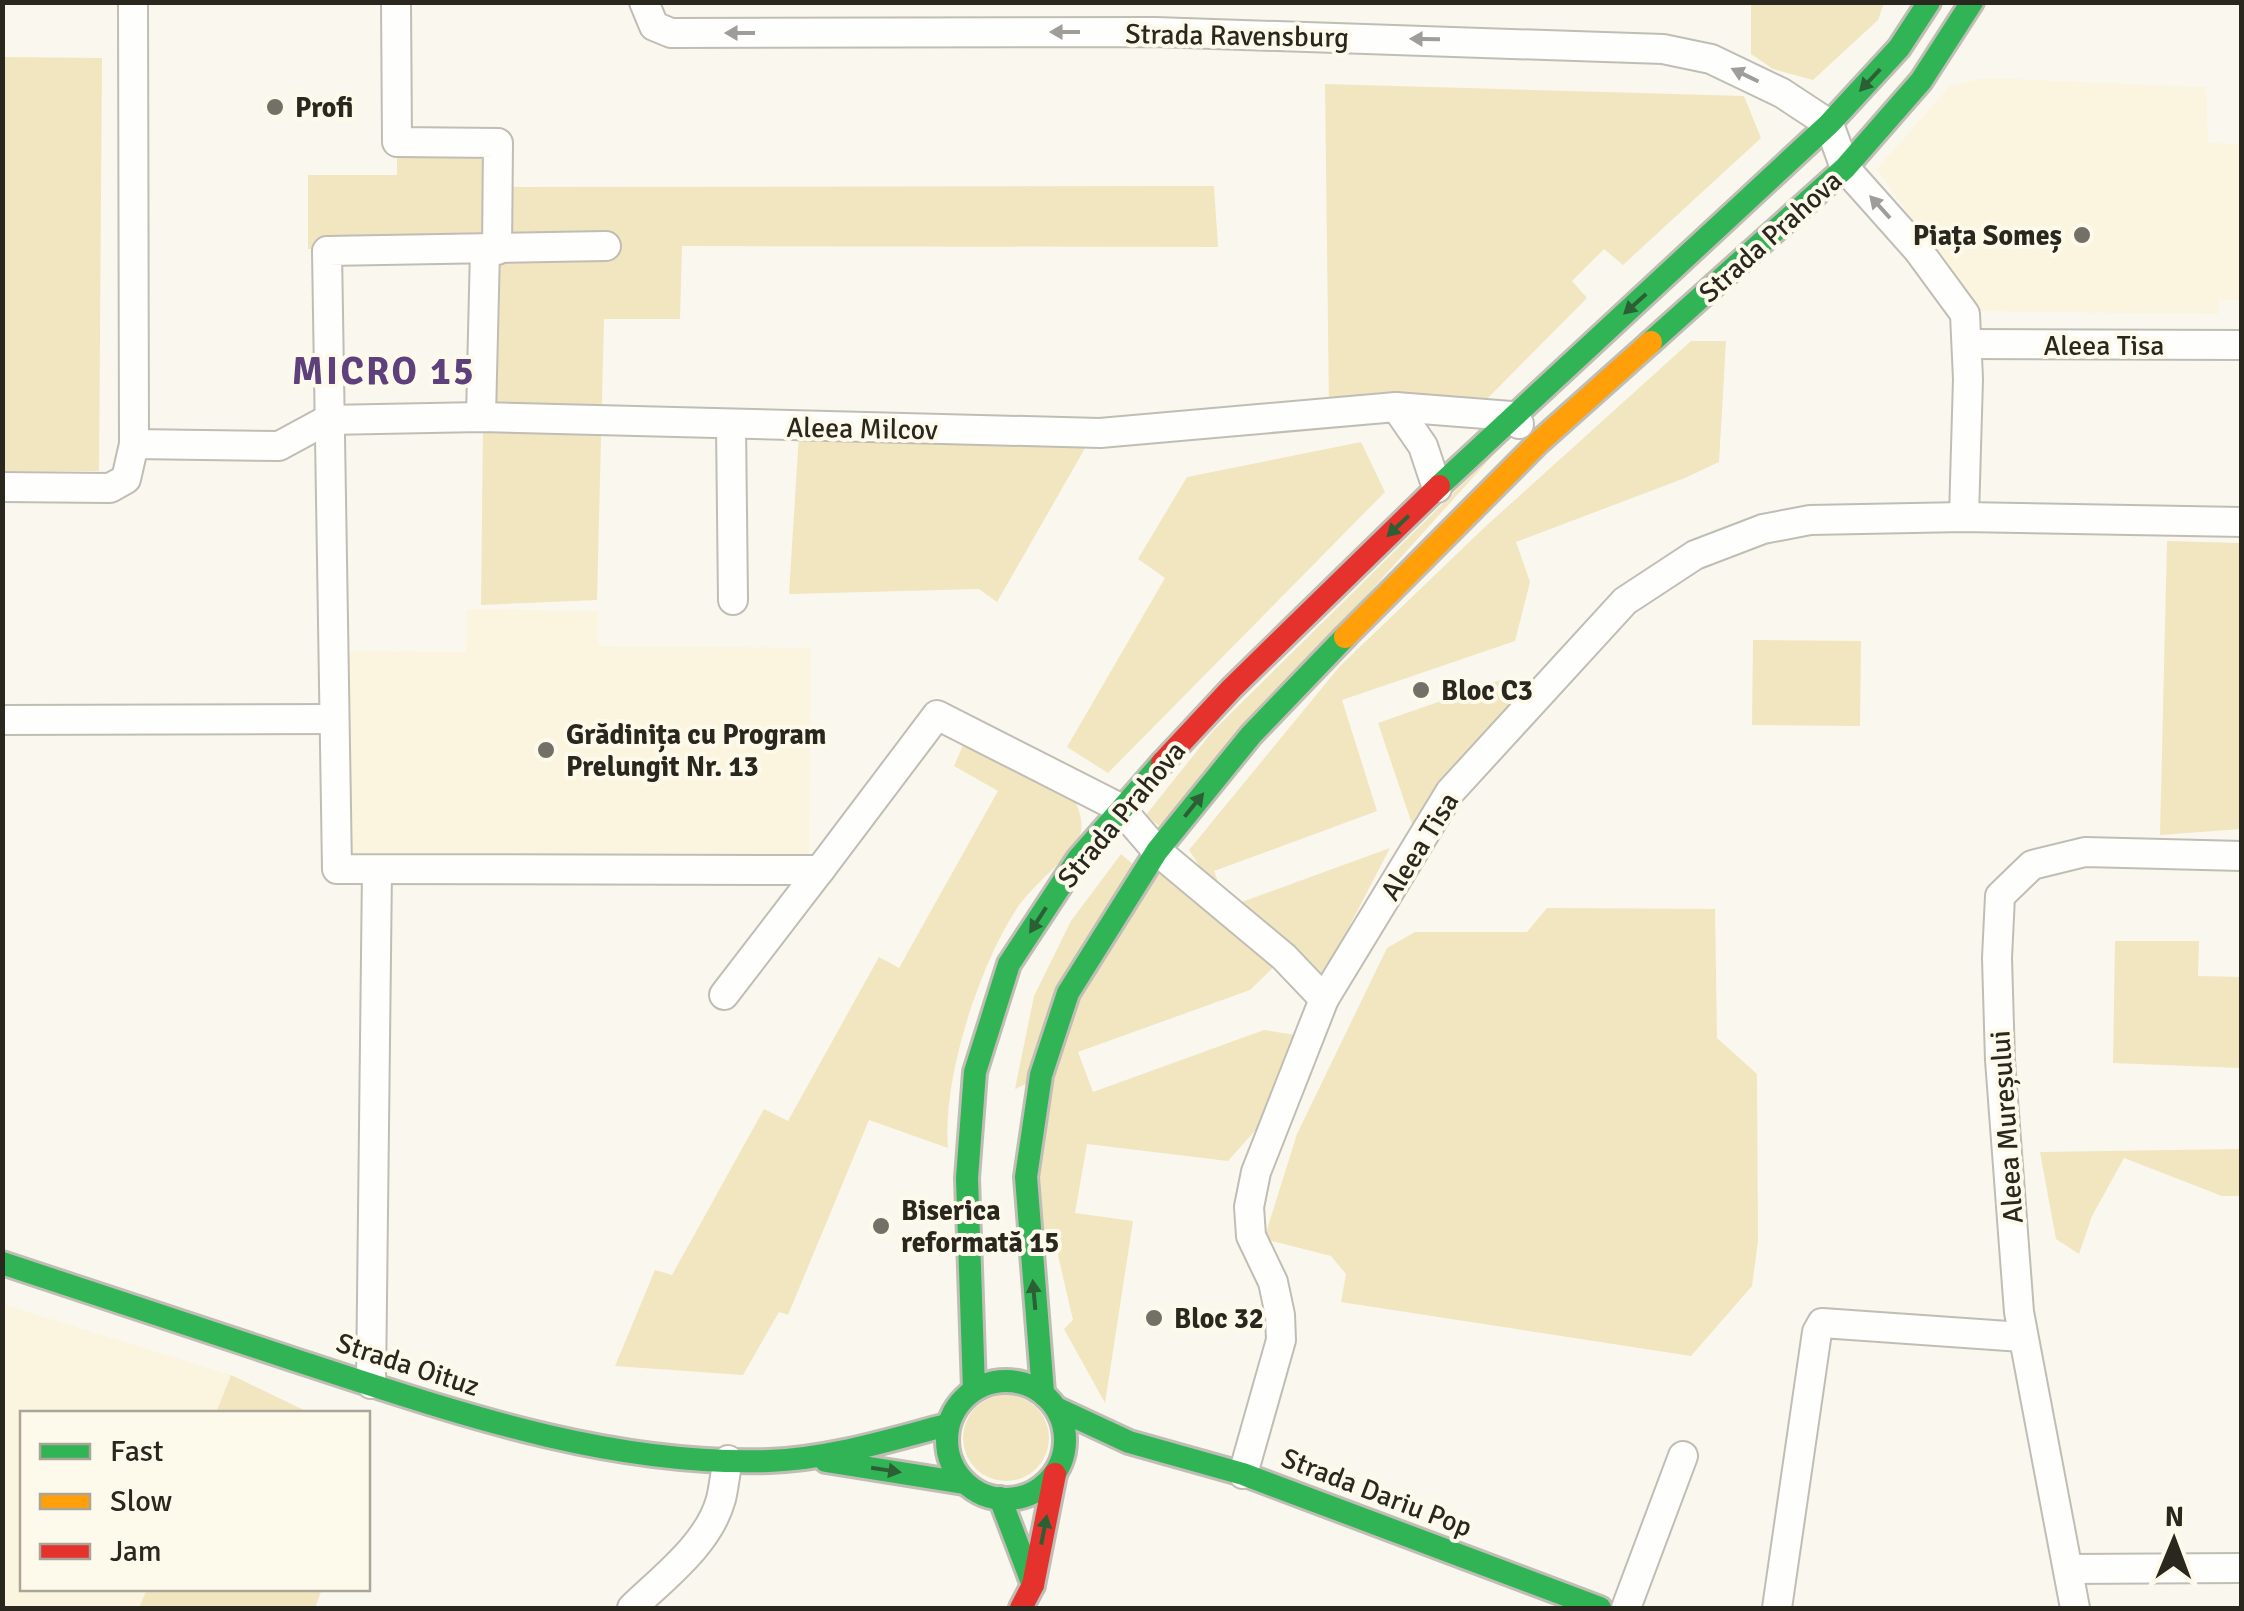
<svg xmlns="http://www.w3.org/2000/svg" width="2244" height="1611" font-family="Signika,sans-serif">
<style>
.built{fill:#fbf4de}
.green{fill:#f1e6bf}
.lines{fill:none;stroke-linecap:round;stroke-linejoin:round}
.street-casing{stroke:#c0bdb5;stroke-width:32}
.fast-casing{stroke:#c0bdb5;stroke-width:28}
.slow-casing{stroke:#c0bdb5;stroke-width:28}
.jam-casing{stroke:#c0bdb5;stroke-width:28}
.street{stroke:#fefefd;stroke-width:28}
.fast{stroke:#30b455;stroke-width:22}
.slow{stroke:#ff9f0a;stroke-width:22}
.jam{stroke:#e5322d;stroke-width:22}
.oneway{fill:#9e9d99}
.oneway2{fill:#2c5f34}
.poi-dot{fill:#727067;stroke:#fefaeb;stroke-width:4}
.labels{text-anchor:middle;stroke-width:8;stroke-linejoin:round;paint-order:stroke}
.street-label{font-size:28px;fill:#29271e;stroke:#fefaeb}
.poi-label{font-size:28px;font-weight:bold;fill:#29271e;stroke:#fefaeb;text-anchor:start}
.district-label{font-size:38px;font-weight:bold;letter-spacing:2.5px;fill:#5d407c;stroke:#fefaeb}
</style>
<rect width="100%" height="100%" fill="#faf7ef"/>
<g class="built">
<polygon points="1984,78 2206,87 2208,143 2241,144 2241,300 2219,300 2218,314 1975,311 1877,169 1950,86"/>
<polygon points="467,609 598,611 598,646 811,648 809,863 345,858 348,651 466,652"/>
<polygon points="2,1304 231,1375 216,1413 22,1414 22,1588 147,1589 139,1608 3,1608"/>
</g>
<g class="green">
<polygon points="1751,3 1751,2 1884,3 1878,20 1813,80 1773,69 1751,54"/>
<polygon points="3,57 102,58 99,471 3,471"/>
<polygon points="1325,84 1744,96 1761,138 1623,265 1604,249 1572,281 1587,298 1482,404 1329,409"/>
<polygon points="397,142 498,143 498,187 1214,186 1218,247 682,246 680,319 604,319 597,600 481,605 485,250 308,249 308,175 397,175"/>
<polygon points="1691,341 1726,341 1719,462 1685,478 1516,542 1530,582 1515,641 1342,700 1377,811 1214,871 1228,907 1390,848 1322,979 1284,957 1250,990 1078,1052 1093,1092 1264,1030 1296,1035 1261,1124 1228,1161 1087,1144 1075,1213 1133,1221 1105,1403 1064,1329 1073,1320 1057,1251 1031,1251 1041,1075 1144,871 1198,882 1223,902 1189,850 1340,666 1486,526"/>
<polygon points="799,434 1085,438 1084,450 997,602 979,589 789,594"/>
<polygon points="1361,442 1385,492 1108,773 1067,747 1165,578 1138,559 1187,477"/>
<polygon points="1504,443 1159,826 1146,815 1212,732"/>
<polygon points="2167,541 2241,543 2241,829 2160,835"/>
<polygon points="1753,640 1861,641 1860,726 1752,725"/>
<polygon points="1501,680 1511,713 1437,783 1412,824 1378,723"/>
<path d="M969,731L1075,800C1079,811 1085,825 1079,837C1066,862 1029,887 1014,913C978,970 942,1080 948,1148L869,1120L788,1315L779,1312L743,1375L615,1366L655,1270L672,1275L764,1109L788,1121L879,957L899,968L998,791L954,766Z"/>
<polygon points="1121,854 1135,866 1026,1084 1015,1089 1034,996 1071,921"/>
<polygon points="1547,908 1715,909 1717,1038 1757,1074 1758,1241 1752,1286 1691,1356 1341,1302 1346,1274 1331,1256 1264,1239 1297,1134 1387,948 1415,932 1527,932"/>
<polygon points="2115,941 2199,941 2198,976 2241,977 2241,1068 2113,1063"/>
<polygon points="2241,1149 2241,1196 2222,1196 2124,1158 2092,1216 2079,1254 2056,1239 2040,1152"/>
<polygon points="231,1375 310,1413 216,1413"/>
<circle cx="1006" cy="1438" r="43"/>
<polygon points="147,1589 147,1588 322,1589 315,1608 139,1608"/>
</g>
<g class="lines">
<g class="street-casing">
<g id="street">
<polyline points="133,2 134,444"/>
<polyline points="396,2 397,142 498,143 497,250"/>
<polyline points="644,2 654,26 671,33 1155,32 1663,49 1711,59 1782,93 1829,124 1845,168 1918,250 1965,314 1968,379 1964,517"/>
<polyline points="606,246 327,251 337,869 820,870 937,715 1120,808 1157,851 1284,957 1324,999"/>
<polyline points="1967,344 2242,345"/>
<polyline points="1396,407 1423,446 1437,488"/>
<polyline points="481,417 485,250"/>
<polyline points="731,425 733,600"/>
<polyline points="2,487 110,488 126,479 134,444 279,446 327,420 481,417 1100,433 1396,407 1511,416 1519,424"/>
<polyline points="2,720 334,719"/>
<polyline points="724,995 820,870"/>
<polyline points="371,1384 377,870"/>
<polyline points="1243,1474 1281,1340 1280,1315 1273,1282 1251,1236 1249,1207 1256,1172 1324,999 1450,792 1625,601 1695,555 1763,529 1810,520 1964,517 2242,522"/>
<polyline points="2068,1569 2242,1568"/>
<path d="M632,1608C663,1578 709,1544 721,1499C724,1487 725,1473 728,1460"/>
<polyline points="1626,1608 1683,1456"/>
<polyline points="1777,1608 1817,1332 1822,1323 2022,1337"/>
<polyline points="2075,1608 2019,1312 2000,1060 1997,958 2000,896 2032,865 2085,852 2242,856"/>
</g>
</g>
<g class="fast-casing">
<g id="fast">
<polyline points="1651,342 1845,168 1921,81 1972,2"/>
<polyline points="1439,486 1829,124 1899,48 1929,2"/>
<path d="M2,1263C103,1296 204,1329 304,1363C455,1412 608,1466 769,1461C830,1459 889,1440 947,1425"/>
<circle cx="1006" cy="1440" r="59"/>
<polyline points="974,1389 967,1178 975,1072 1009,964 1078,859 1162,763"/>
<polyline points="1043,1392 1026,1177 1041,1075 1068,993 1157,851 1251,735 1345,637"/>
<polyline points="1058,1409 1129,1442 1243,1474 1600,1608"/>
<polyline points="826,1461 964,1483"/>
<polyline points="1000,1498 1033,1585"/>
</g>
</g>
<g class="slow-casing">
<polyline id="slow" points="1345,637 1539,442 1651,342"/>
</g>
<g class="jam-casing">
<g id="jam">
<polyline points="1162,763 1232,688 1439,486"/>
<polyline points="1021,1608 1033,1585 1055,1474"/>
</g>
</g>
<use href="#street" class="street"/>
<use href="#fast" class="fast"/>
<use href="#slow" class="slow"/>
<use href="#jam" class="jam"/>
</g>
<defs><path id="oneway-solid" d="M-6-.8H1V-3.2L6.5 0L1 3.2V.8H-6Z" transform="scale(2.5)"/></defs>
<g class="oneway">
<use href="#oneway-solid" transform="translate(1065 32) rotate(-180)"/>
<use href="#oneway-solid" transform="translate(740 33) rotate(180)"/>
<use href="#oneway-solid" transform="translate(1425 39) rotate(-179)"/>
<use href="#oneway-solid" transform="translate(1745 75) rotate(-154)"/>
<use href="#oneway-solid" transform="translate(1880 207) rotate(-132)"/>
</g>
<g class="oneway2">
<use href="#oneway-solid" transform="translate(1870 80) rotate(133)"/>
<use href="#oneway-solid" transform="translate(1635 304) rotate(138)"/>
<use href="#oneway-solid" transform="translate(1398 526) rotate(136)"/>
<use href="#oneway-solid" transform="translate(1194 805) rotate(-51)"/>
<use href="#oneway-solid" transform="translate(1038 920) rotate(123)"/>
<use href="#oneway-solid" transform="translate(1034 1295) rotate(-95)"/>
<use href="#oneway-solid" transform="translate(886 1470) rotate(9)"/>
<use href="#oneway-solid" transform="translate(1044 1530) rotate(-79)"/>
</g>
<g class="poi-dot">
<circle cx="275" cy="107" r="10"/>
<circle cx="2082" cy="235" r="10"/>
<circle cx="1421" cy="690" r="10"/>
<circle cx="546" cy="750" r="10"/>
<circle cx="881" cy="1226" r="10"/>
<circle cx="1154" cy="1318" r="10"/>
</g>
<g class="labels">
<g class="street-label">
<text transform="translate(1237 35) rotate(1)" y="10">Strada Ravensburg</text>
<text transform="translate(1770 236) rotate(-42)" y="10">Strada Prahova</text>
<text x="2104" y="355">Aleea Tisa</text>
<text transform="translate(862 428) rotate(1)" y="10">Aleea Milcov</text>
<text transform="translate(1121 814) rotate(-50)" y="10">Strada Prahova</text>
<text transform="translate(1419 846) rotate(-58)" y="10">Aleea Tisa</text>
<text transform="translate(2006 1127) rotate(-94)" y="10">Aleea Mureșului</text>
<text transform="translate(408 1364) rotate(18)" y="10">Strada Oituz</text>
<text transform="translate(1377 1492) rotate(21)" y="10">Strada Dariu Pop</text>
</g>
<g class="poi-label">
<text x="295" y="117">Profi</text>
<text x="2062" y="245" text-anchor="end">Piața Someș</text>
<text x="1441" y="700">Bloc C3</text>
<text x="566" y="744">Grădinița cu Program<tspan x="566" dy="32">Prelungit Nr. 13</tspan></text>
<text x="901" y="1220">Biserica<tspan x="901" dy="32">reformată 15</tspan></text>
<text x="1174" y="1328">Bloc 32</text>
</g>
<g class="district-label">
<text x="384" y="384">MICRO 15</text>
</g>
</g>
<rect width="2244" height="1611" fill="none" stroke="#29271e" stroke-width="10"/>
<rect x="20" y="1411" width="350" height="180" fill="#fefaeb" stroke="#a9a699" stroke-width="2.5"/>
<rect x="40" y="1444" width="50" height="15" fill="#30b455" stroke="#a9a699" stroke-width="2.5"/>
<text x="110" y="1461" font-size="30" fill="#29271e">Fast</text>
<rect x="40" y="1494" width="50" height="15" fill="#ff9f0a" stroke="#a9a699" stroke-width="2.5"/>
<text x="110" y="1511" font-size="30" fill="#29271e">Slow</text>
<rect x="40" y="1544" width="50" height="15" fill="#e5322d" stroke="#a9a699" stroke-width="2.5"/>
<text x="110" y="1561" font-size="30" fill="#29271e">Jam</text>
<g transform="translate(2174 1541) rotate(1)" stroke="#fefaeb" stroke-width="8" paint-order="stroke">
<path d="M0-8L18 38L0 25L-18 38Z" fill="#29271e"/>
<text y="-15" font-size="28" font-weight="bold" text-anchor="middle" fill="#29271e">N</text>
</g>
</svg>
